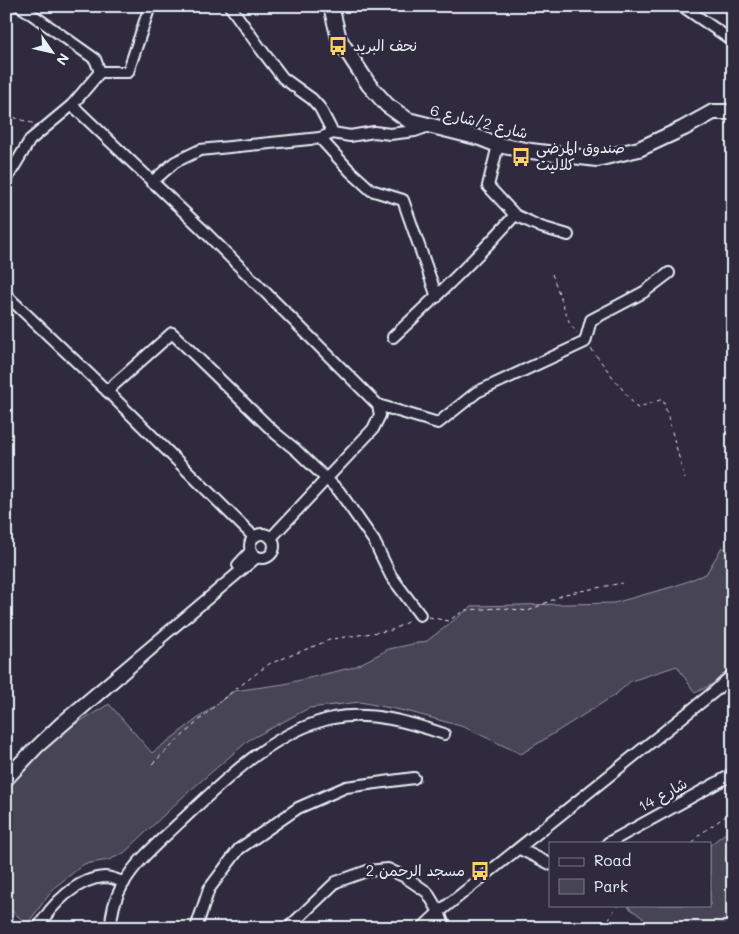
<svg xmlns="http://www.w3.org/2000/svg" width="739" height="934" font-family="Mali,'Playpen Sans Arabic',sans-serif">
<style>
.green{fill:#464455;stroke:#979aa6}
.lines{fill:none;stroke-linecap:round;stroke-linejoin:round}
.lane-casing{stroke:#e8f1f8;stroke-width:9}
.street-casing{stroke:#e8f1f8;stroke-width:14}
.secondary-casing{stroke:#e8f1f8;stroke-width:18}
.path{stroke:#e8f1f8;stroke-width:1;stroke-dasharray:4 4;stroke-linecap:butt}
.lane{stroke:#2f2a3d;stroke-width:5}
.street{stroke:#2f2a3d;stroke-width:10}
.secondary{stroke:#2f2a3d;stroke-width:14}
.labels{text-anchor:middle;stroke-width:5;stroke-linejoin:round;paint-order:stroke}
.poi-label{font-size:15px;fill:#e8f1f8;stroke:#2f2a3d;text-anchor:start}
.street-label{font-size:15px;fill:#e8f1f8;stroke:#2f2a3d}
</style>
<rect width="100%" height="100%" fill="#2f2a3d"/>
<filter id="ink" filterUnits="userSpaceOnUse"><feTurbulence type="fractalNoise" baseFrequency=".02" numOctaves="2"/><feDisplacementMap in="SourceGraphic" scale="10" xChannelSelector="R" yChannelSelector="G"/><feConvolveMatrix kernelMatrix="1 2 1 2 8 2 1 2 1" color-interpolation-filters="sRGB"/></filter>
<g filter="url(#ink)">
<g class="green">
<polygon points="722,547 733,554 733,674 695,693 677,666 631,681 615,695 521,754 464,727 410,712 360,702 309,708 249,740 186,794 124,853 109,860 84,864 55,887 27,924 6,906 6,788 37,747 109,704 152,753 234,691 284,684 354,667 389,649 427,641 472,606 614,603 675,586 706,574"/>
<polygon points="733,827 733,928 638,928 643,918 628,907 631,905 710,905 710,845"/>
</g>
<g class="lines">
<g class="lane-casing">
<polyline id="lane" points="6,785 41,748 161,644"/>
</g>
<g class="street-casing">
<g id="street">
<polyline points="20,6 95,59 100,72"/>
<polyline points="230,6 260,48 283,78 312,99 320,108 333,133"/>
<polyline points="682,6 733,41"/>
<polyline points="72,105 201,228 378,405 380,415 373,429 271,538"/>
<polyline points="320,138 350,171 371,190 403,200 437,297"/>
<polyline points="498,145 488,186 515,215 541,227 568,235"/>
<polyline points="6,180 30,140 72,105 100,72 128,72 150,6"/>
<polyline points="152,182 175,162 200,150 320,138 333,133 350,136 374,132 390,134 415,131 429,126"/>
<polyline points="6,295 107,391 254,537"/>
<path d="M393,337C435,298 477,258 515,215"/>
<polyline points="107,391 172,333 275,433 296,450 339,491 374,541 391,576 420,615"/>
<polyline points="378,405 438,423 477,392 585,342 591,320 644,292 669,273"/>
<circle cx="262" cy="546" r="12"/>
<polyline points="238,565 251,551"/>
<polyline points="6,775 60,723 257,557"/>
<polyline points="608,843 733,774"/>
<polyline points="520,849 550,864"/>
<path d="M38,928C51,905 77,878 105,877C112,877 118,880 124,883"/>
<path d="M111,928C111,912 115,898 123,884C136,861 159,842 179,823C223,782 272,731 333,718C371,711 409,722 444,734"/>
<polyline points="196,928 209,889 239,849 298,808 346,787 414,778"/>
<polyline points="288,928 336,882 367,871 388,869 405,877 427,892 439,912 445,928"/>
<polyline points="422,928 439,912 715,691 733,674"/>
</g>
</g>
<g class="secondary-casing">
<polyline id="secondary" points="331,6 339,39 369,85 387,105 408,120 480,138 498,145 531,151 597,159 639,149 684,128 713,112 733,112"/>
</g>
<g class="path">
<polyline points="6,115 35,124"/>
<polyline points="552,274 570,324 577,333"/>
<polyline points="591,349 637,408 663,399 685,479"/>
<polyline points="429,617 448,621 465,610 503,608 528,611 565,594 622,583"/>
<polyline points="152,764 220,701 269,664 332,639 392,630 411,620"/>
<polyline points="693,843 699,835 733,811"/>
<polyline points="605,928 615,908 620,905"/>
</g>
<use href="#lane" class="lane"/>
<use href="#street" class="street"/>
<use href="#secondary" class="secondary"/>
</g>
</g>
<defs>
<g id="bus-bare" transform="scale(1.5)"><path d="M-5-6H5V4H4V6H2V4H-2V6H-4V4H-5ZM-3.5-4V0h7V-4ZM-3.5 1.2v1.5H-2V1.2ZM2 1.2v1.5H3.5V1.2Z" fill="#ffd166" stroke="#2f2a3d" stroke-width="2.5" paint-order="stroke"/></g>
</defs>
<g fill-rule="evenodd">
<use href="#bus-bare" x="338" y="46"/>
<use href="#bus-bare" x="521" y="157"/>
<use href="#bus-bare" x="480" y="871"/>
</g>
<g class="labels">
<g class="poi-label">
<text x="353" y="51">نحف البريد</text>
<text x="536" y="153">صندوق المرضى<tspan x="536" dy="17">كلاليت</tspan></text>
<text x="465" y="876" text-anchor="end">مسجد الرحمن 2</text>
</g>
<g class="street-label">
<text transform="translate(479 122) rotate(14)" y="5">شارع 2/شارع 6</text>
<text transform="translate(663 795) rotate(-29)" y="5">شارع 14</text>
</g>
</g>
<rect width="739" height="934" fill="none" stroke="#2f2a3d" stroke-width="25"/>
<rect x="12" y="12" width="714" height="909" fill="none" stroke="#e8f1f8" stroke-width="2" filter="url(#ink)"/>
<rect x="549" y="842" width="162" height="65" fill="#2f2a3d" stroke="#797a88"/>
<rect x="559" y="858" width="25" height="8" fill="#2f2a3d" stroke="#797a88"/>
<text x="594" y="866" font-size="15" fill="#e8f1f8">Road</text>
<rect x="559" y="879" width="25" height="15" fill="#464455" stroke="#797a88"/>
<text x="594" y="892" font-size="15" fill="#e8f1f8">Park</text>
<g transform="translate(52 52) rotate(124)" stroke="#2f2a3d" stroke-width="4" paint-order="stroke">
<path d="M0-4L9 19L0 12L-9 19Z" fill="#e8f1f8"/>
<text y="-8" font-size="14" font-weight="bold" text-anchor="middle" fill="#e8f1f8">N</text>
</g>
</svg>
